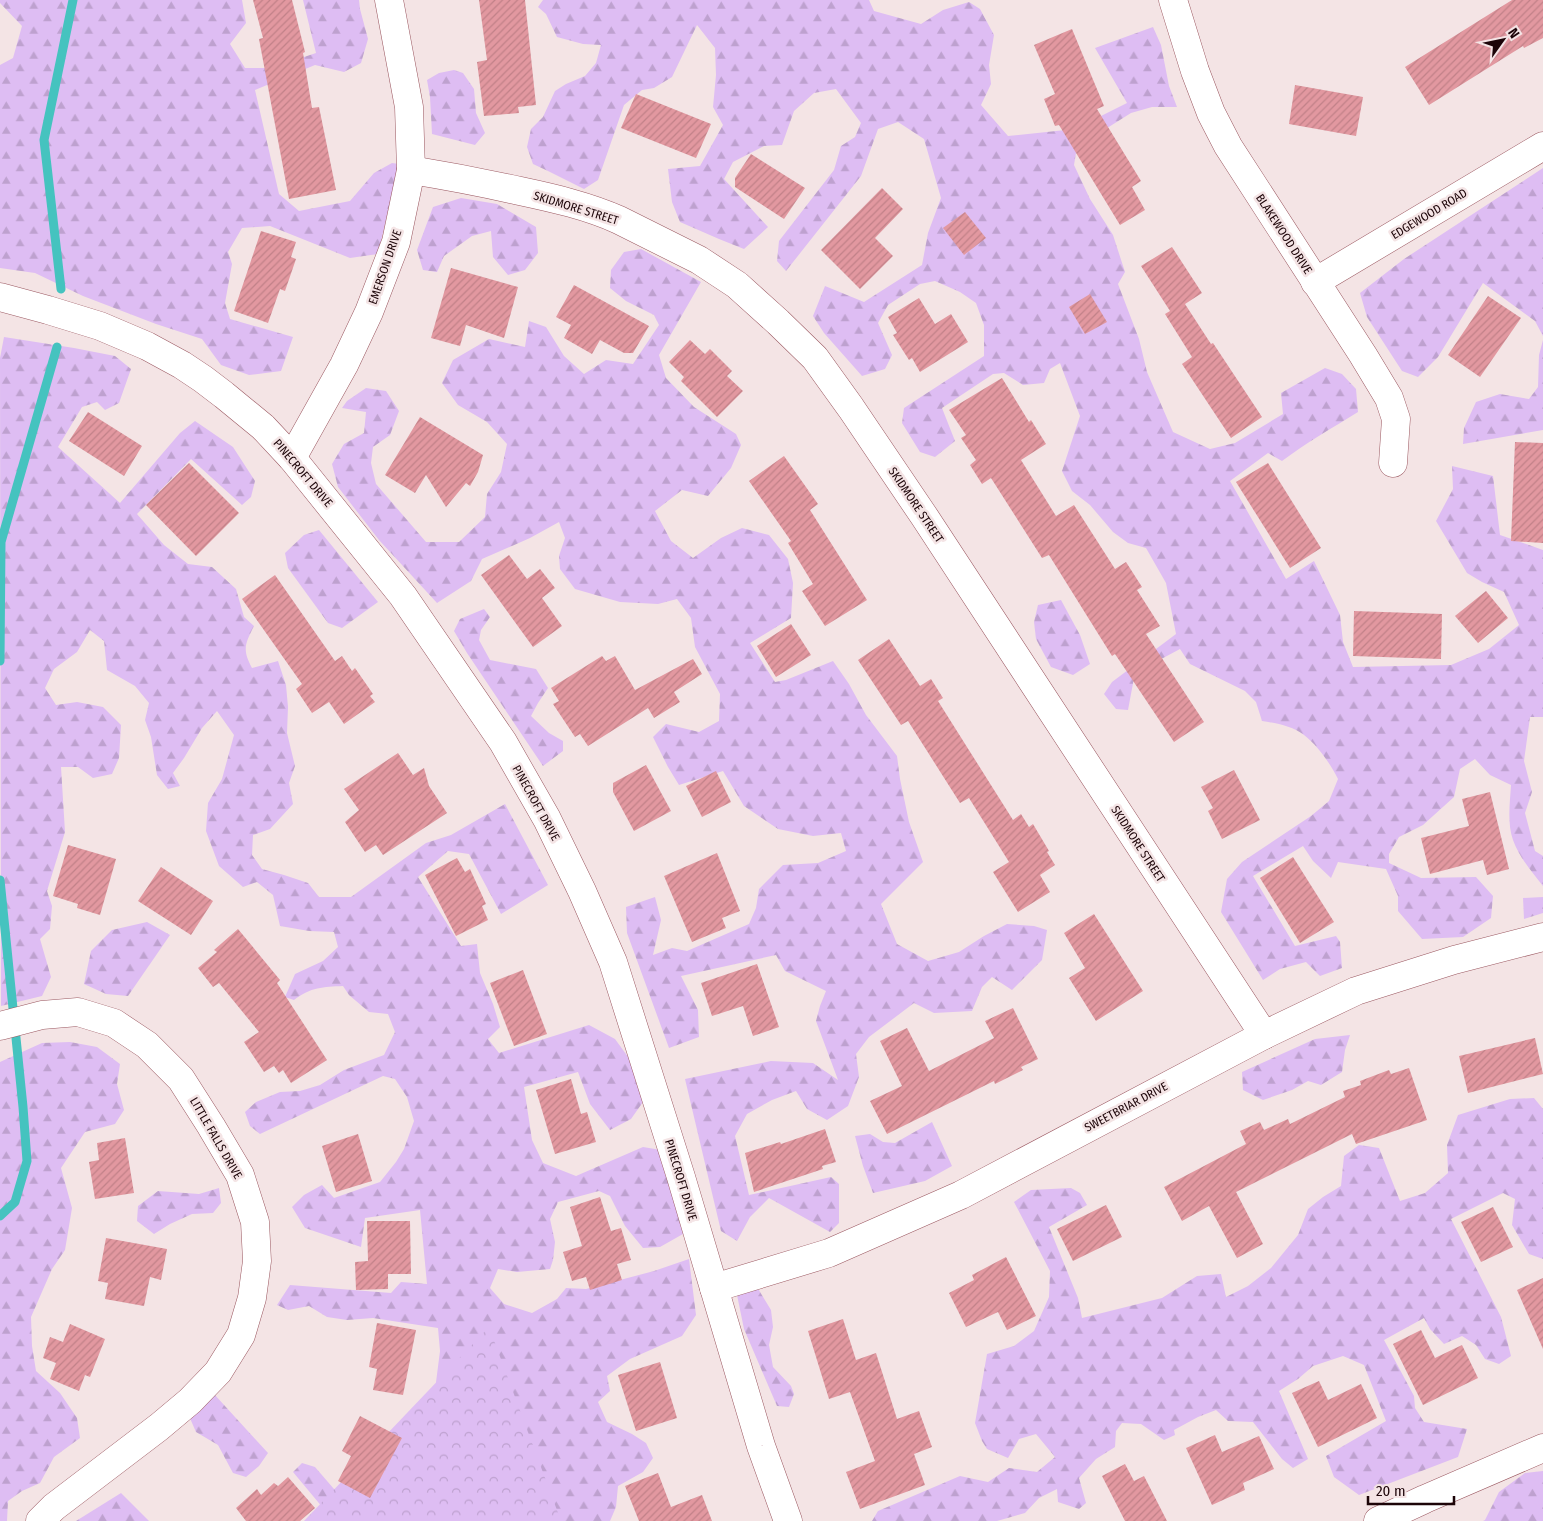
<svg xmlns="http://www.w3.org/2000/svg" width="1543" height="1521" font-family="'Fira Sans Condensed',sans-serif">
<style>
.forest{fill:url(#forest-firs)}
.park{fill:url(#park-crowns)}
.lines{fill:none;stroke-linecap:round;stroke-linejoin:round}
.stream{stroke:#45c3bf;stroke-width:9}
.building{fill:url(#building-hatch)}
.minor-casing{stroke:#9b5861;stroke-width:29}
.minor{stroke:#fff;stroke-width:28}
.labels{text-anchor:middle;stroke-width:5;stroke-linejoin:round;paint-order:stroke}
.street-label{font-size:12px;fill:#1c0408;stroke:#f4e4e5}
</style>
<defs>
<pattern id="forest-firs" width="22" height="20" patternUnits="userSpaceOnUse" patternTransform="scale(1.25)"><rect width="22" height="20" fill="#debdf3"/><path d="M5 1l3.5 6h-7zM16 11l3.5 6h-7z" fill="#bea1cf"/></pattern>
<pattern id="park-crowns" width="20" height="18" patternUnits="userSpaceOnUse" patternTransform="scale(1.25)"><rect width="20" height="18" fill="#debdf3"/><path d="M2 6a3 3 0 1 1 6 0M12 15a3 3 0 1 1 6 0" fill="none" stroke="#bea1cf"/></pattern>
<pattern id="building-hatch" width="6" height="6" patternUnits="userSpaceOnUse" patternTransform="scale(1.25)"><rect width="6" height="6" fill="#e298a0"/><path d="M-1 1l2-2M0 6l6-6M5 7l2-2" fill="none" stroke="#c18188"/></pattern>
</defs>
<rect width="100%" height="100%" fill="#f4e4e5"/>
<g class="forest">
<polygon points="0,0 242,0 246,23 230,44 245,68 271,68 316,53 303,0 359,0 360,9 368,39 361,63 344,72 315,65 255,90 279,194 299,211 350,201 374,173 392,163 399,164 378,254 350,258 270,226 242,228 228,252 232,264 225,303 230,319 293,337 281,371 249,375 221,365 202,339 156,324 83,296 35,273 0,268 0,65 13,58 22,26 0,3"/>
<path d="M543,0H869L874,11L921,24L943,10L969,2L980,9L994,35L989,65L991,84L981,105L1008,136L1075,129L1127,103L1095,48L1153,27L1161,45L1169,86L1177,107H1152L1131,113L1077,147L1074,165L1090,199L1113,235L1125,272L1118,284L1139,339L1147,372L1173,432L1210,449L1235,443L1283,414L1281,393L1325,368L1342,374L1356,389L1358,412C1332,428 1306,443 1282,461L1268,453L1230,481L1286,579L1314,561L1340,615L1343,642L1353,667L1451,665L1489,649L1519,625L1504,592L1482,582L1467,573L1436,521L1453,489L1452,466L1493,476L1500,535L1543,550V717H1530L1524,761L1532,792L1525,813L1535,851L1543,856V886C1532,872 1519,857 1513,840C1507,823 1510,802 1511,785L1490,775L1475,759L1460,769L1454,797L1423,825L1399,837L1389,854V863L1421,878L1476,877L1493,896L1491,918L1463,937L1422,939L1398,911V896L1386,869L1338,862L1331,878L1313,861L1303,846L1253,876L1295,946L1336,936L1340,942L1342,968L1320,976L1306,962L1280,969L1263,980L1221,912L1227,879L1242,862L1311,816L1329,801L1338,779C1330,763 1318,746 1304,735C1293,726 1275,723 1262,721L1256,702L1245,691L1190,664L1180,649L1150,665L1134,678L1128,710L1116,709L1104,694L1112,682L1176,634L1166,583L1146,548L1128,543L1113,532L1090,505L1072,491L1062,471L1080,416L1060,363L1050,369L1044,383L1023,385L1004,373L993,374L942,408L955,441L935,457L920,452L902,423L904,408L984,356V325L976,303L960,292L935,281L920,284L888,305L878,323L892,355L885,369L862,376L824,333L813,316L825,286L864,302L922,265L928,233L941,198L924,139L898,122L878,129L861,176L786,271L777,261L779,241L834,170L841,146L855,137L861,123L836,89L814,93L794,111L782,145L764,146L733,162L724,179L768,227L744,249L719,239L680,222L672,202L668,169L700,166L723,125L713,107L716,75L715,48L697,25L672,77L654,88L642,90L624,105L598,180L584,189L548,171L533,164L527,147L531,129L543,117L555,91L566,84L585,76L596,63L601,45L583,44L557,37L546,14L538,7Z"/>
<polygon points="454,70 463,73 474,89 476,113 485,133 475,145 432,134 430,97 427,80 439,73"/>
<polygon points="1543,168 1543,336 1535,321 1483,283 1438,357 1418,377 1402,371 1367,317 1360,293 1404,259"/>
<polygon points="461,198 497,204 536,227 538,253 525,270 508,275 493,257 491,231 472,236 444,256 437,272 423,270 417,250 433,207"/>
<polygon points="641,249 701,282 659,355 666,378 694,407 736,434 741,445 731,468 708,496 682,490 655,511 671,541 693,558 721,538 742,528 769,535 788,559 793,583 791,618 750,643 775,682 786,680 833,661 849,684 866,715 897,756 900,779 909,822 923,862 881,904 897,944 928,961 959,952 984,936 1007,924 1034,926 1047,930 1042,960 1012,990 992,977 982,987 972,1011 934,1013 914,1003 869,1037 856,1054 859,1077 848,1106 827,1120 807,1109 796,1091 772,1100 747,1114 735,1136 749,1195 831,1177 839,1184 839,1223 830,1232 769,1198 750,1217 737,1241 721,1231 685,1079 771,1061 813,1063 838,1080 816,1021 820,1006 826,991 785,971 776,955 681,976 698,1010 699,1037 669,1048 627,933 626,907 655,897 661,920 653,955 672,948 687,951 749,924 756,908 759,889 783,865 818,863 846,851 841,833 813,836 778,829 744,806 723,771 679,785 668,767 653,737 666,724 699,732 719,721 720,694 695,647 691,618 677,599 658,604 620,602 575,589 560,569 559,556 565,538 559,522 530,538 482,559 471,581 437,603 379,540 338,487 332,464 344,444 364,433 366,412 342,408 347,401 366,388 386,391 399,411 390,435 373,447 371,463 376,484 426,542 459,542 485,517 487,494 501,472 507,444 487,422 458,405 442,383 453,360 489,339 525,347 529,321 546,327 564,356 584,374 606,360 633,364 659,325 654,315 626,301 610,288 611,270 624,252"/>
<path d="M4,337L74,348L115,356L131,369L119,403L105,410L97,402L82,407L58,447L120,503L180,433L195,421L233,447L255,481L251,497L242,505L191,459L137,514L164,545L188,564L212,567L236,589L244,617L254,626C245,644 242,649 252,668L278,661L286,685L288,707L287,733L295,766L289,783L293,804L270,829L253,835L252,855L262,869L284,875L308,883L319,897H351L426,843L451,835L505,804L548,885L501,914L469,854L448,851L418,877L461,946L477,944L480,973L493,1004L500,1027L488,1039L499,1053L589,1025L615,1039L634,1065L643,1102L631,1119L610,1130L590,1104L578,1072L524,1087L532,1140L543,1163L576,1176L643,1147L661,1150L683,1234L660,1247L643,1248L625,1226L610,1196L599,1191L558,1202L550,1219L555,1242L553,1260L550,1269L517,1272L498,1269L490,1288L504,1304L532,1313L557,1299L566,1288L586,1289L654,1271L689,1259L696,1315L682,1336L630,1359L607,1376L610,1391L598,1402L607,1422L632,1434L646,1443L653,1458L643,1472L618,1486L616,1507L610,1521H473L328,1514L293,1472L302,1463L315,1467L334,1489L360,1505L435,1390L440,1351L438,1328L373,1318L347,1320L327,1317L309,1306L288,1310L277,1305L290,1285L391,1293L401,1282L427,1284L420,1210L365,1218L361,1247L305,1228L292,1207L304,1195L322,1185L334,1198L380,1182L396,1162L404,1149L414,1121L407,1097L395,1079L383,1076L260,1134L250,1126L245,1112L256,1102L280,1092L300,1091L320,1085L344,1070L384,1055L395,1032L388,1014L369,1012L349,995L343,986C323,987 311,987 294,1000L285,997L295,974L323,961L338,947L334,932L309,931L280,926L273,895L257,882L243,887L219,866L206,831L208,803L222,779L234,735L217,711L202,728L184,758L173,773L180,786L168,789L157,775L151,737L145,720L149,703L135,686L107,670L104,641L90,630L77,652L54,669L45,688L56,705L77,702L103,707L121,725L119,758L112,774L93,778L78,767H61L65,832L47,891L52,906L50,929L40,939L51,977L42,996L1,1006L0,358Z"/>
<polygon points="1543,340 1543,430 1463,444 1464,428 1476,402 1500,394 1529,399 1538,387 1539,355"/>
<polygon points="319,530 378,602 342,628 328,623 288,568 285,553 304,535"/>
<polygon points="1061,600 1080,635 1090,664 1073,675 1051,667 1036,639 1034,622 1038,605"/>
<polygon points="484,609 490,617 481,630 479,640 490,660 536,669 548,688 538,703 531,716 549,733 563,741 563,751 543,766 467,653 454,631 460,619"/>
<polygon points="1543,897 1543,913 1524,919 1523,898"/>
<polygon points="147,922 170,935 128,996 106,994 84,984 91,951 112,930"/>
<polygon points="1350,1035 1345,1050 1342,1072 1321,1085 1308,1081 1292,1090 1263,1100 1243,1090 1242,1072 1315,1039"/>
<polygon points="70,1042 97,1047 120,1064 117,1084 124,1110 115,1124 85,1132 61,1168 72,1208 65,1250 52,1269 31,1317 32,1346 36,1371 60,1393 77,1418 80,1438 54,1457 40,1483 22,1491 8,1501 7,1521 0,1521 0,1062 42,1043"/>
<polygon points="1534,1098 1543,1109 1543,1259 1529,1254 1512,1225 1515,1199 1503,1193 1451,1219 1501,1317 1511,1356 1499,1364 1485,1359 1476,1345 1462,1336 1444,1344 1430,1329 1424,1318 1384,1340 1414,1396 1415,1408 1424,1422 1467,1429 1458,1457 1359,1495 1334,1477 1326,1456 1386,1421 1364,1365 1343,1356 1313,1366 1298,1379 1279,1391 1308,1459 1293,1468 1282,1459 1253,1422 1228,1421 1216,1410 1198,1417 1174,1430 1175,1435 1164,1440 1141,1424 1122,1423 1116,1431 1115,1447 1096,1459 1079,1478 1086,1503 1079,1509 1058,1502 1057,1489 1039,1498 1025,1513 997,1521 872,1521 878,1511 960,1476 988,1482 1009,1468 1037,1472 1055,1457 1036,1434 1019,1439 1008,1458 987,1449 982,1441 975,1423 987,1354 1014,1346 1034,1331 1049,1297 1050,1271 1014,1202 1031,1190 1071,1188 1080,1193 1087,1205 1049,1227 1078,1298 1082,1318 1162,1298 1197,1276 1221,1274 1226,1297 1248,1286 1271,1268 1298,1235 1308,1209 1323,1197 1341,1186 1344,1156 1359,1145 1379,1148 1400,1201 1425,1193 1448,1173 1447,1145 1458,1115 1510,1099"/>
<polygon points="932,1122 952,1166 925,1181 873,1193 863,1166 855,1136 870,1134 883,1142 895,1143"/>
<polygon points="219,1188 221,1203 213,1213 192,1214 170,1224 154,1234 137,1221 138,1206 158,1191 199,1194"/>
<polygon points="757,1287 771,1310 773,1327 769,1345 773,1367 791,1386 794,1394 789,1407 777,1406 744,1329 737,1295"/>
<polygon points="214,1394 268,1453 259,1466 246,1477 233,1473 218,1445 196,1432 189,1416"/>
<polygon points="1543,1471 1543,1521 1483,1521 1485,1520 1499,1492 1525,1473"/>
<polygon points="121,1493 149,1521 76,1521"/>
</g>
<polygon class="park" points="489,1327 561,1521 304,1521"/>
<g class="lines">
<g class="stream">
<polyline points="61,289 44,140 73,0"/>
<polyline points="0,661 1,542 57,347"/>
<polyline points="0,880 23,1107 27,1161 15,1202 0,1216"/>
</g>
</g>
<g class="building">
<polygon points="253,0 292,0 305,52 303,53 312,108 319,107 336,190 289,199 259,39 263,38"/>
<polygon points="479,0 525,0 536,105 518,107 519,113 484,116 477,62 487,60"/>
<polygon points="1512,0 1543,0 1543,38 1524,48 1523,46 1429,105 1405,67"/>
<polygon points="1072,29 1104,106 1097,109 1141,181 1132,187 1145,210 1120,225 1059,125 1055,126 1044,99 1055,94 1034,45"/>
<polygon points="1295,85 1363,97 1356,136 1289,124"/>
<polygon points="636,94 711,124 696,158 621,128"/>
<polygon points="751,154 805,188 784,219 735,187 735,178"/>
<polygon points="882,188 903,209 875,238 893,256 860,289 821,250"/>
<polygon points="965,212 986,238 964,255 943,228"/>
<polygon points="261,231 296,242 291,257 296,259 285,291 280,289 268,323 234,311"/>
<polygon points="1172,247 1202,293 1185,304 1211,344 1213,343 1262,417 1231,438 1182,364 1192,357 1165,314 1170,311 1141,266"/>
<polygon points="451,268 518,287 504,338 466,325 460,346 431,338"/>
<polygon points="574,285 649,326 633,353 624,353 600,340 592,354 564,338 571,325 556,317"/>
<polygon points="1090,294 1107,322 1085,334 1069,307"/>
<polygon points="1488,296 1521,318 1480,377 1448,355"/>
<polygon points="919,298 935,324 951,314 968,342 920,372 912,358 909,360 893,335 897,333 888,317"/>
<polygon points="690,340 705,354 710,349 732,371 727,376 743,391 717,417 681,381 684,377 669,362"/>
<polygon points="1002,378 1029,422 1031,420 1046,444 1021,460 1056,516 1074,505 1115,569 1126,562 1142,587 1137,590 1160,626 1146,634 1204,722 1174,742 1115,654 1112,656 1049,555 1042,558 991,478 982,484 970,465 976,460 961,438 966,435 949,410"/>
<polygon points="88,412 142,446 124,476 69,441"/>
<polygon points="420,417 483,455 478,472 470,486 466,483 446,507 426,475 415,493 385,475"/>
<polygon points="1515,442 1543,443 1543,543 1511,541"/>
<polygon points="784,456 818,504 810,510 867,600 825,626 802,591 813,584 788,543 791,541 749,481"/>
<polygon points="189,463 239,513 196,556 146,505"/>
<polygon points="1268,463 1321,548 1290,568 1236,482"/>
<polygon points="509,555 527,579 540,569 555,588 542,598 562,626 533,647 481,575"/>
<polygon points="275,575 335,661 342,656 352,671 355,668 373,694 370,696 375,702 344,724 329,702 312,713 296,689 302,684 242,599"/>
<polygon points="1486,591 1508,618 1478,643 1455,616"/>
<polygon points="1354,611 1442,614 1441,659 1353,656"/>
<polygon points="791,624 811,655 776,677 757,646"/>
<polygon points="889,639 920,686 931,679 943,698 938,701 1013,820 1021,814 1029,827 1033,824 1049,851 1047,852 1055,865 1040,875 1050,892 1018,912 993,872 1009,862 969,798 960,803 908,721 901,725 858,660"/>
<polygon points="602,656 606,661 615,656 635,690 693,659 702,674 674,692 680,702 654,718 648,708 588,746 580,734 575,737 553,704 559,701 551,688"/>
<polygon points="398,753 413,775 424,768 429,786 447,813 383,855 376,845 365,852 345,822 359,810 344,789"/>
<polygon points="646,765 671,811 634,831 613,792 613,783"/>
<polygon points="1234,770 1260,820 1222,839 1208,811 1213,808 1201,787"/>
<polygon points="716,771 731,802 702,817 686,786"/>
<polygon points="1490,792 1509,869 1487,875 1483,860 1430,874 1421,838 1469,826 1462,799"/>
<polygon points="68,845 116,859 100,915 77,908 78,904 53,896"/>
<polygon points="717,853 740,911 722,918 726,928 692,942 664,876"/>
<polygon points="1293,857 1334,922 1300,943 1260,878"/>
<polygon points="457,858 465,872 470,869 486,904 482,906 488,920 456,936 425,875"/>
<polygon points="161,867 213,901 191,935 138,901"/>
<polygon points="1094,914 1143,991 1096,1021 1069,978 1085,968 1064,933"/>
<polygon points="238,929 280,980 277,983 327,1060 291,1083 283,1070 279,1073 274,1066 264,1072 244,1042 259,1032 219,983 213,987 198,968 217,952 214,950"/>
<polygon points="757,964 779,1027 753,1036 743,1006 712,1016 701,983"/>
<polygon points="523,970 547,1034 514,1046 490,983"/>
<polygon points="1013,1008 1038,1059 1021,1067 1023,1070 995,1084 994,1081 887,1134 870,1101 902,1086 880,1041 907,1028 929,1071 994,1038 985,1021"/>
<polygon points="1535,1038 1543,1074 1468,1093 1459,1056"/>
<polygon points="1409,1068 1427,1120 1356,1144 1352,1134 1236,1192 1263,1244 1237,1258 1209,1206 1182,1221 1164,1187 1246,1144 1240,1131 1260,1122 1264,1130 1288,1119 1290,1124 1345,1097 1343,1091 1361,1085 1360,1081 1389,1070 1391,1074"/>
<polygon points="571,1079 581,1114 587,1112 596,1142 555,1154 536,1090"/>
<polygon points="825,1129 836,1162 822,1166 823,1169 754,1192 745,1153 780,1142 781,1144"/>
<polygon points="358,1134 372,1181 336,1192 322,1146"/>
<polygon points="125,1138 134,1193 95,1199 89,1162 99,1160 97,1143"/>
<polygon points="600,1197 611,1231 621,1228 631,1260 617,1264 622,1280 590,1290 586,1277 572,1281 563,1252 582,1246 570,1207"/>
<polygon points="1106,1205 1122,1237 1073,1261 1057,1229"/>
<polygon points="1493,1207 1513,1247 1481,1262 1461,1222"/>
<polygon points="367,1221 410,1221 411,1274 388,1274 388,1289 356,1290 355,1262 368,1261"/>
<polygon points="106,1238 167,1249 161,1280 150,1277 144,1306 105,1299 108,1283 98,1281"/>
<polygon points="1006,1257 1036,1316 1007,1330 998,1312 966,1327 949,1293 974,1280 972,1275"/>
<polygon points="1543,1278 1543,1349 1517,1290"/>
<polygon points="843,1319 856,1360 876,1353 897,1419 919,1411 932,1447 914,1454 925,1485 860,1509 846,1472 875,1461 850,1392 829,1399 808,1331"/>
<polygon points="377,1323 416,1330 403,1395 373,1390 377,1369 369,1367"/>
<polygon points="70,1324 105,1339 90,1377 85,1375 79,1391 50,1379 56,1363 43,1358 50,1337 63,1342"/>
<polygon points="1421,1330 1435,1358 1462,1345 1478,1378 1423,1405 1393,1344"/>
<polygon points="660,1362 677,1418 636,1431 618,1375"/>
<polygon points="1319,1381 1328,1400 1361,1384 1377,1418 1318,1447 1292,1393"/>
<polygon points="360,1416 402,1438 370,1498 338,1481 351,1456 342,1451"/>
<polygon points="1215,1435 1222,1452 1259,1436 1274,1469 1243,1483 1245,1490 1212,1505 1186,1448"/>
<polygon points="1125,1464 1134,1481 1144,1476 1167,1521 1125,1521 1102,1476"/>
<polygon points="658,1473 671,1507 702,1495 712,1521 639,1521 625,1486"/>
<polygon points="288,1477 315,1508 300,1521 246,1521 236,1508 257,1489 261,1495 274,1483 278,1486"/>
</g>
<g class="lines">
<g class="minor-casing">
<g id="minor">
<polyline points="1173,0 1195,71 1211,113 1228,146 1363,355 1389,398 1396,419 1393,463"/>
<path d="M411,170C448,176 484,183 520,191C553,198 588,206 619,220L699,260L737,285L778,322L815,358L851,408L924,516L1264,1035"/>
<polyline points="1315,282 1543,146"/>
<polyline points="0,297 48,310 100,326 147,346 182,365 203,379 224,395 263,427 292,458 403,596 503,742 547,819 582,891 613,962 681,1177 761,1446 788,1521"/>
<polyline points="292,458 344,365 369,312 396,242 411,170 409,107 389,0"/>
<polyline points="0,1026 42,1015 78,1012 114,1023 147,1045 181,1079 211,1126 240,1175 255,1222 257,1261 252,1298 241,1335 218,1372 190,1401 159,1427 54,1507 40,1521"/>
<polyline points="714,1288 829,1253 961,1195 1264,1035 1356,991 1454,960 1543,937"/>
<polyline points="1378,1521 1425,1499 1543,1448"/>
</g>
</g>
<use href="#minor" class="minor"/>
</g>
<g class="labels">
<g class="street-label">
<text transform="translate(576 208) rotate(17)" y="4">SKIDMORE STREET</text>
<text transform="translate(1429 214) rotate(-31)" y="4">EDGEWOOD ROAD</text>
<text transform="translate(1284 234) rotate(57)" y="4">BLAKEWOOD DRIVE</text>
<text transform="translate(385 267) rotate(-71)" y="4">EMERSON DRIVE</text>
<text transform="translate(303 473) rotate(50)" y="4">PINECROFT DRIVE</text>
<text transform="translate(916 505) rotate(56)" y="4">SKIDMORE STREET</text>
<text transform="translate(536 803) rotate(61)" y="4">PINECROFT DRIVE</text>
<text transform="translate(1138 844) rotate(57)" y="4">SKIDMORE STREET</text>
<text transform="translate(1126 1107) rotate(-28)" y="4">SWEETBRIAR DRIVE</text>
<text transform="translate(216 1138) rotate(60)" y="4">LITTLE FALLS DRIVE</text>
<text transform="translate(681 1180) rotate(73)" y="4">PINECROFT DRIVE</text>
</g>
</g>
<g transform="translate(1503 40) rotate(57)" stroke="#f4e4e5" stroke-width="4" paint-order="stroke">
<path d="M0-4L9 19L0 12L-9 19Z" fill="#1c0408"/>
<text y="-8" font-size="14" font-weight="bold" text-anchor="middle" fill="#1c0408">N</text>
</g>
<path d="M1368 1496v8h86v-8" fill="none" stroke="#1c0408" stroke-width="2.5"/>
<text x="1376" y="1496" font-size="15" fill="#1c0408" stroke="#f4e4e5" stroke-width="4" paint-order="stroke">20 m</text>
</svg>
